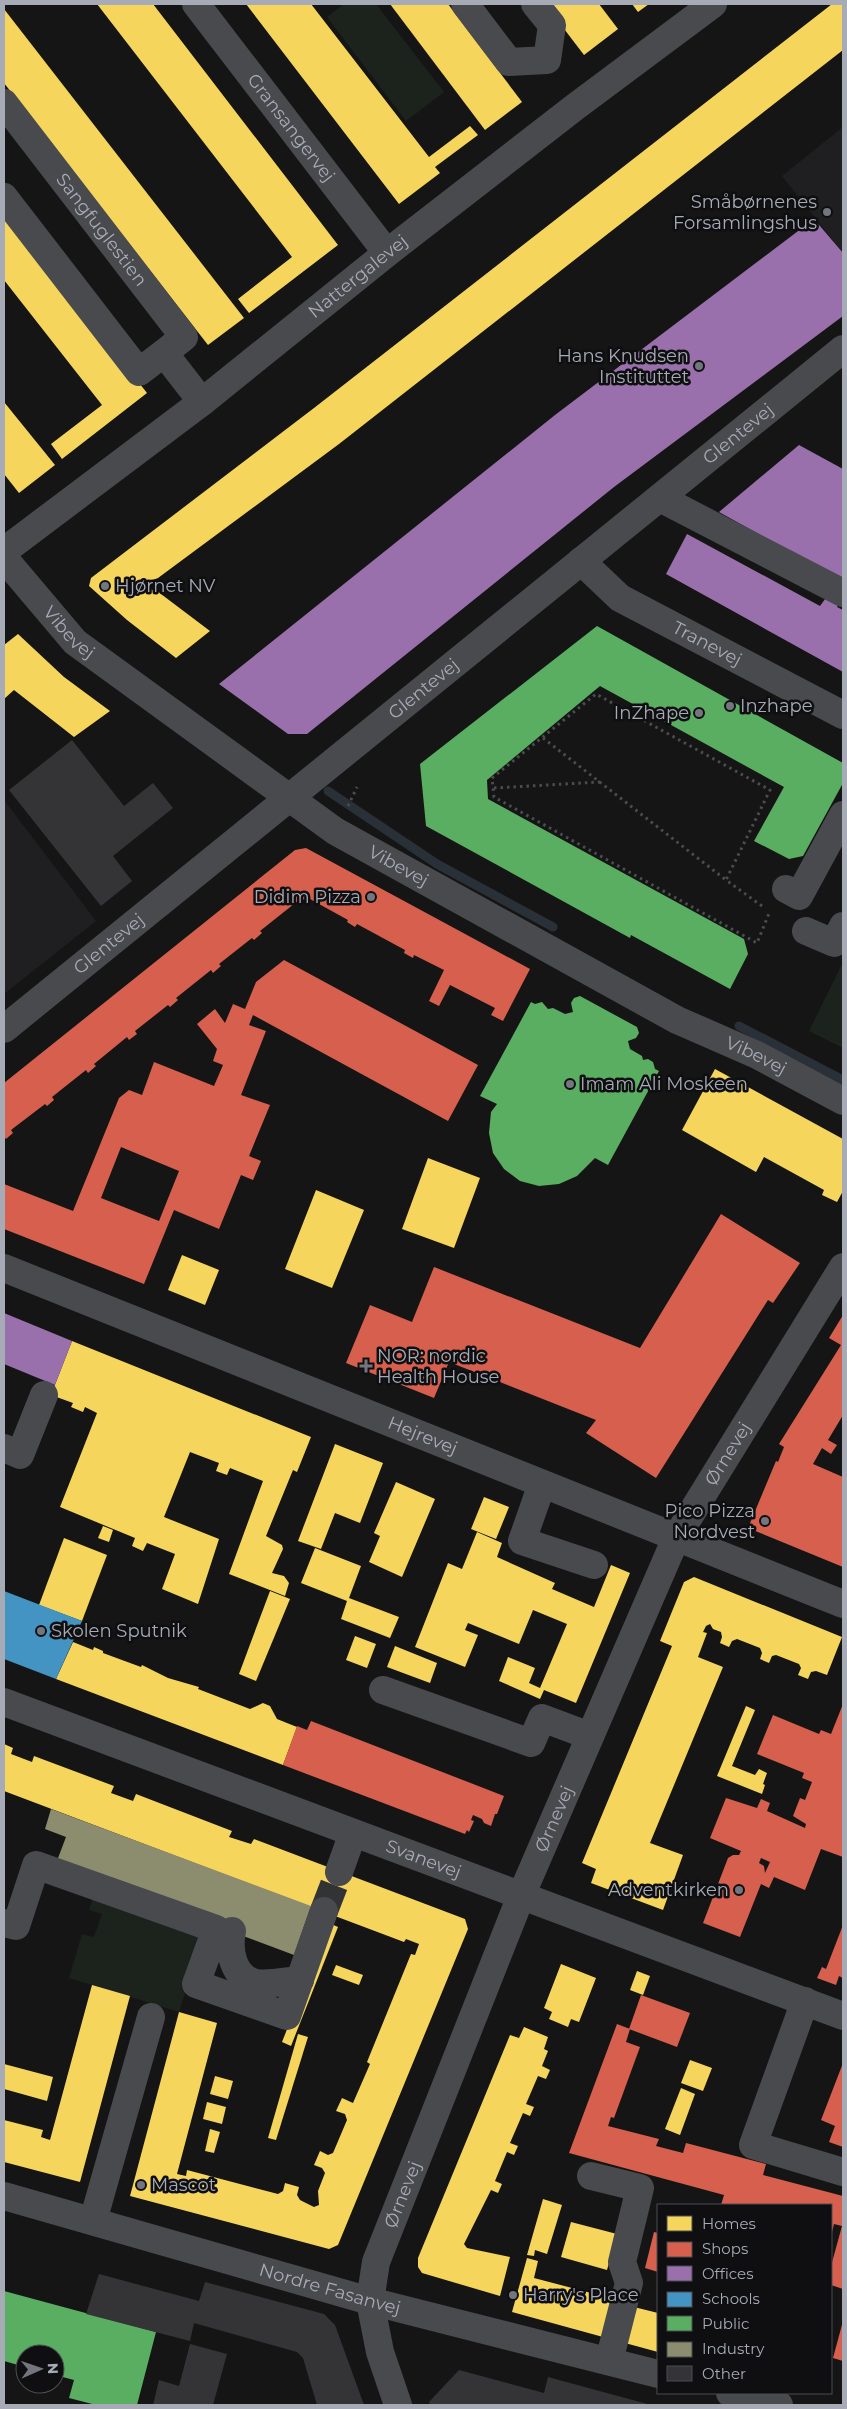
<svg xmlns="http://www.w3.org/2000/svg" width="847" height="2409" font-family="Montserrat,sans-serif">
<style>
.built{fill:#1f1f21}
.green{fill:#1c221c}
.homes{fill:#f6d55c}
.shops{fill:#d6604d;fill-rule:evenodd}
.offices{fill:#9970ab}
.schools{fill:#4393c3}
.public{fill:#5aae61}
.industry{fill:#8c8c6e}
.lines{fill:none;stroke-linecap:round;stroke-linejoin:round}
.stream{stroke:#293037;stroke-width:9}
.building{fill:#343436}
.minor-tunnel{stroke:#323335;stroke-width:28;stroke-dasharray:28 14;stroke-linecap:butt}
.path{stroke:#4b4c50;stroke-width:3;stroke-dasharray:2.5 4;stroke-linecap:butt}
.minor{stroke:#494a4e;stroke-width:28}
.poi-dot{fill:#73767e;stroke:#0f0f11;stroke-width:2}
.labels{text-anchor:middle;stroke-width:5;stroke-linejoin:round;paint-order:stroke}
.street-label{font-size:18px;fill:#a6abb6;stroke:#0f0f11}
.poi-label{font-size:18px;fill:#a6abb6;stroke:#0f0f11;text-anchor:start}
</style>
<rect width="100%" height="100%" fill="#151515"/>
<g class="built">
<polygon points="843,127 843,253 782,176"/>
<polygon points="4,800 96,921 4,994"/>
</g>
<g class="green">
<polygon points="344,4 376,4 444,92 406,121 327,17"/>
<polygon points="843,962 843,1048 809,1031"/>
<polygon points="93,1897 204,1933 179,2012 69,1978 82,1934 94,1937 102,1914 89,1910"/>
</g>
<g class="homes">
<polygon points="97,4 153,4 338,245 249,313 238,299 292,257"/>
<polygon points="246,4 311,4 429,157 470,126 478,135 435,167 440,173 399,204"/>
<polygon points="390,4 448,4 522,102 485,130"/>
<polygon points="545,4 599,4 618,29 584,55"/>
<polygon points="632,4 649,4 638,12"/>
<polygon points="832,4 843,4 843,50 339,444 158,578 150,581 149,586 152,590 157,591 210,631 176,658 127,620 89,586 91,578 314,408"/>
<polygon points="4,9 244,318 208,345 4,83"/>
<polygon points="4,211 147,393 62,459 51,444 102,405 4,280"/>
<polygon points="4,402 55,465 19,493 4,474"/>
<polygon points="18,634 64,677 110,711 74,737 14,690 4,699 4,645"/>
<polygon points="715,1069 843,1139 843,1191 837,1202 822,1195 824,1190 764,1157 756,1172 682,1130"/>
<polygon points="428,1158 480,1178 454,1248 402,1229"/>
<polygon points="316,1190 364,1210 332,1288 285,1269"/>
<polygon points="182,1255 219,1270 205,1305 168,1290"/>
<polygon points="72,1341 311,1437 297,1472 293,1470 266,1536 282,1545 283,1549 272,1573 284,1576 289,1583 285,1596 229,1574 263,1481 230,1468 227,1475 216,1471 219,1463 190,1452 164,1517 219,1539 198,1604 162,1589 175,1554 147,1543 143,1551 132,1546 135,1538 60,1507 97,1413 85,1407 83,1412 71,1407 73,1403 51,1395"/>
<polygon points="335,1444 383,1463 360,1523 335,1513 321,1549 298,1541"/>
<polygon points="396,1482 435,1499 402,1577 369,1562 380,1536 374,1533"/>
<polygon points="484,1497 509,1507 496,1539 471,1529"/>
<polygon points="103,1526 113,1530 109,1542 98,1538"/>
<polygon points="477,1532 502,1543 497,1557 555,1583 552,1589 594,1607 611,1565 630,1573 576,1703 544,1690 540,1699 499,1681 508,1657 535,1668 529,1683 540,1688 567,1624 533,1610 519,1644 468,1623 465,1630 478,1635 465,1667 415,1647 448,1563 462,1569"/>
<polygon points="64,1538 107,1555 82,1621 39,1605"/>
<polygon points="315,1548 361,1566 349,1598 399,1617 390,1638 341,1619 347,1601 301,1583"/>
<polygon points="694,1577 842,1637 827,1675 816,1671 811,1672 808,1679 798,1675 801,1668 799,1664 776,1655 772,1656 769,1663 760,1659 762,1653 760,1648 737,1639 732,1641 729,1647 720,1643 722,1637 721,1632 713,1629 710,1624 706,1626 703,1632 707,1633 698,1657 723,1667 650,1843 683,1855 663,1910 591,1883 596,1869 582,1863 672,1646 660,1641 684,1582"/>
<polygon points="270,1591 290,1599 256,1681 239,1674"/>
<polygon points="355,1636 376,1644 367,1668 346,1660"/>
<polygon points="73,1642 93,1650 94,1647 103,1651 103,1653 141,1667 142,1665 168,1678 199,1687 198,1689 250,1709 263,1703 270,1706 277,1719 297,1727 283,1765 56,1679"/>
<polygon points="395,1646 437,1663 430,1683 387,1667"/>
<polygon points="746,1706 755,1710 732,1766 755,1775 759,1769 767,1773 763,1784 765,1785 762,1794 717,1776"/>
<polygon points="4,1744 13,1748 11,1754 32,1762 34,1756 114,1786 111,1793 133,1801 136,1794 232,1831 229,1837 251,1844 254,1839 465,1919 468,1929 338,2245 329,2249 130,2196 179,2012 217,2023 177,2174 186,2176 187,2170 278,2194 283,2191 285,2183 299,2187 297,2195 300,2200 314,2207 319,2205 318,2191 325,2173 322,2168 314,2165 320,2151 328,2155 333,2153 347,2120 345,2114 336,2111 342,2098 353,2103 370,2064 367,2062 411,1954 415,1955 419,1944 406,1939 404,1942 4,1791"/>
<polygon points="329,1923 338,1927 291,2046 282,2042"/>
<polygon points="561,1964 596,1978 579,2022 571,2019 568,2027 549,2019 552,2012 544,2008"/>
<polygon points="336,1965 363,1975 359,1985 332,1975"/>
<polygon points="637,1971 650,1976 643,1995 630,1990"/>
<polygon points="92,1985 130,1996 80,2182 4,2162 4,2120 43,2130 41,2137 50,2140"/>
<polygon points="524,2027 548,2037 544,2049 548,2051 542,2066 550,2070 546,2079 538,2076 526,2104 534,2107 530,2116 523,2113 510,2143 518,2146 514,2155 507,2152 495,2181 502,2184 498,2193 491,2190 464,2244 467,2248 510,2257 500,2296 422,2273 418,2267 418,2258 510,2035 519,2038"/>
<polygon points="298,2034 308,2037 276,2140 268,2138"/>
<polygon points="690,2060 712,2068 703,2091 681,2083"/>
<polygon points="4,2064 53,2077 47,2101 4,2089"/>
<polygon points="215,2076 233,2081 228,2099 210,2094"/>
<polygon points="681,2088 695,2094 680,2135 665,2129"/>
<polygon points="207,2102 226,2107 222,2124 203,2119"/>
<polygon points="210,2129 220,2132 214,2153 205,2151"/>
<polygon points="543,2199 562,2205 547,2254 535,2250 534,2256 527,2255"/>
<polygon points="571,2222 617,2234 607,2270 561,2257"/>
<polygon points="527,2258 538,2261 534,2278 614,2299 603,2337 512,2312"/>
<polygon points="634,2307 658,2313 658,2352 625,2343"/>
</g>
<g class="shops">
<polygon points="306,848 530,969 503,1021 491,1015 495,1008 450,985 439,1006 429,1001 444,970 414,955 413,958 404,953 405,950 357,924 355,927 347,922 348,920 310,899 299,900 260,931 262,933 254,940 252,938 219,964 221,966 213,973 211,970 176,998 178,1000 170,1007 168,1005 135,1031 137,1034 129,1040 127,1037 94,1064 96,1066 88,1073 86,1070 52,1097 54,1100 47,1106 45,1104 11,1130 13,1133 6,1139 4,1136 4,1083 295,850"/>
<path d="M284,960L478,1065L448,1121L253,1015L249,1025L266,1031L241,1095L270,1105L249,1156L261,1161L253,1180L241,1175L219,1229L174,1210L144,1284L4,1229V1184L73,1211L119,1098L129,1090L142,1095L154,1062L214,1086L223,1065L213,1061L217,1049L197,1024L215,1009L225,1023L233,1004L245,1009L256,982ZM121,1147L179,1171L159,1221L101,1198Z"/>
<polygon points="721,1214 800,1263 773,1303 768,1300 656,1478 586,1433 596,1420 449,1362 434,1398 346,1363 370,1305 412,1322 434,1267 640,1348"/>
<polygon points="843,1315 843,1415 828,1440 837,1445 831,1454 822,1448 813,1464 843,1477 843,1567 748,1528 776,1461 778,1462 784,1447 779,1444 841,1345 829,1338"/>
<path d="M843,1704V1857L821,1849L805,1890L774,1877L769,1888L761,1884L740,1937L703,1923L728,1858L733,1855H739L741,1851L710,1838L726,1798L757,1808L761,1799L770,1803L767,1811L805,1828L806,1824L793,1816L800,1798L805,1800L812,1782L802,1778L804,1773L757,1754L773,1715L819,1734L821,1730L831,1734ZM761,1858L770,1862L765,1873L764,1866L759,1863Z"/>
<polygon points="311,1721 504,1796 497,1814 495,1814 491,1826 484,1823 482,1819 473,1815 471,1820 474,1821 469,1832 467,1830 465,1834 283,1765 297,1726 307,1730"/>
<polygon points="843,1925 843,1978 839,1976 836,1985 817,1978 822,1967 826,1969"/>
<polygon points="641,1995 690,2013 677,2047 629,2029"/>
<polygon points="617,2024 630,2029 626,2042 640,2047 614,2118 611,2117 608,2126 659,2139 656,2146 683,2153 686,2143 766,2164 763,2175 843,2196 843,2289 831,2285 831,2266 842,2226 834,2224 831,2236 831,2205 721,2205 724,2195 569,2153"/>
<polygon points="843,2063 843,2147 829,2142 835,2126 821,2120"/>
<polygon points="654,2232 658,2233 658,2272 645,2268"/>
<polygon points="843,2321 843,2361 833,2358"/>
</g>
<g class="offices">
<polygon points="814,219 843,253 843,316 614,487 307,734 288,734 219,684 555,415"/>
<polygon points="799,445 843,469 843,581 719,512"/>
<polygon points="687,534 820,606 828,595 839,602 837,607 843,610 843,672 666,574"/>
<polygon points="4,1313 72,1341 55,1385 4,1364"/>
</g>
<polygon class="schools" points="4,1591 82,1621 56,1679 4,1659"/>
<g class="public">
<polygon points="597,626 843,763 843,783 803,856 789,859 754,841 784,787 600,686 487,780 488,799 744,939 748,954 730,989 631,935 630,938 426,826 420,764"/>
<polygon points="580,996 637,1027 639,1033 636,1038 628,1041 630,1049 642,1056 643,1060 648,1059 653,1062 655,1069 659,1071 608,1165 595,1158 577,1176 559,1184 539,1186 520,1181 504,1169 493,1153 489,1133 491,1112 497,1104 480,1096 531,1002 535,1004 542,1002 548,1009 553,1008 565,1014 573,1012 571,1003 574,998"/>
<polygon points="4,2291 156,2332 137,2405 96,2405 69,2398 74,2380 55,2375 55,2354 25,2354 25,2367 4,2361"/>
</g>
<polygon class="industry" points="51,1809 311,1906 294,1955 55,1866 66,1837 45,1829"/>
<g class="lines">
<g class="stream">
<polyline points="328,791 437,864 553,927"/>
<polyline points="739,1026 843,1080"/>
</g>
</g>
<g class="building">
<polygon points="72,740 124,806 153,783 173,808 113,856 132,881 101,906 9,790"/>
<polygon points="99,2274 199,2301 205,2282 324,2314 335,2325 364,2405 317,2405 303,2358 297,2352 194,2323 190,2341 86,2314"/>
<polygon points="190,2344 227,2354 213,2405 153,2405 159,2380 179,2386"/>
<polygon points="459,2370 544,2393 548,2377 651,2405 430,2405 429,2402"/>
</g>
<g class="lines">
<polyline class="minor-tunnel" points="324,1911 339,1872"/>
<g class="path">
<polyline points="543,738 726,880"/>
<polyline points="494,788 600,782"/>
<polyline points="348,806 357,787"/>
<polyline points="762,906 726,880 770,790 596,694 492,778 494,797 757,943 770,911"/>
</g>
<g class="minor">
<path id="s1" d="M196,4L387,253"/>
<polyline points="465,4 509,62 547,60 552,25 535,4"/>
<path id="s2" d="M4,103L184,337L164,353L202,402"/>
<polyline points="4,197 139,372 164,353"/>
<polyline points="660,498 843,593"/>
<path id="s3" d="M4,551L202,402L387,253L575,107L713,4"/>
<path id="s4" d="M4,558L75,642L335,831L677,1020L757,1055L843,1101"/>
<path id="s5" d="M581,561L620,598L843,715"/>
<polyline points="786,889 799,896 843,815"/>
<polyline points="806,931 834,943 843,926"/>
<path id="s6" d="M4,1029L843,349"/>
<path id="s7" d="M4,1268L843,1604"/>
<polyline points="4,1448 20,1455 44,1395"/>
<polyline points="542,1484 522,1541 594,1565"/>
<polyline points="383,1690 531,1743 542,1718 590,1736"/>
<path id="s8" d="M4,1702L843,2016"/>
<polyline points="339,1872 353,1833"/>
<polyline points="4,1923 16,1926 36,1865 216,1929 196,1984 287,2016 324,1911"/>
<path d="M232,1931C228,1951 233,1978 256,1983C269,1985 287,1981 300,1980"/>
<polyline points="805,2001 753,2145 843,2172"/>
<polyline points="591,2176 640,2188 622,2262 629,2283 609,2361"/>
<path id="s9" d="M4,2196L370,2301L658,2374"/>
<polyline points="93,2221 151,2017"/>
<polyline points="730,2393 779,2405"/>
<path id="s10" d="M398,2405L380,2352L370,2301L376,2262L521,1896L676,1538L843,1267"/>
</g>
</g>
<g class="poi-dot">
<circle cx="827" cy="212" r="5"/>
<circle cx="699" cy="366" r="5"/>
<circle cx="105" cy="586" r="5"/>
<circle cx="730" cy="706" r="5"/>
<circle cx="699" cy="713" r="5"/>
<circle cx="371" cy="897" r="5"/>
<circle cx="570" cy="1084" r="5"/>
<path d="M363.5 1358.5h5v5h5v5h-5v5h-5v-5h-5v-5h5z"/>
<circle cx="765" cy="1521" r="5"/>
<circle cx="41" cy="1631" r="5"/>
<circle cx="739" cy="1890" r="5"/>
<circle cx="141" cy="2185" r="5"/>
<circle cx="513" cy="2295" r="5"/>
</g>
<g class="labels">
<g class="street-label">
<text dy="6" stroke="none"><textPath href="#s1" startOffset="156">Gransangervej</textPath></text>
<text dy="6" stroke="none"><textPath href="#s2" startOffset="160">Sangfuglestien</textPath></text>
<text dy="6" stroke="none"><textPath href="#s3" startOffset="448">Nattergalevej</textPath></text>
<text dy="6" stroke="none"><textPath href="#s6" startOffset="945">Glentevej</textPath></text>
<text dy="6" stroke="none"><textPath href="#s4" startOffset="99">Vibevej</textPath></text>
<text dy="6" stroke="none"><textPath href="#s5" startOffset="152">Tranevej</textPath></text>
<text dy="6" stroke="none"><textPath href="#s6" startOffset="540">Glentevej</textPath></text>
<text dy="6" stroke="none"><textPath href="#s4" startOffset="504">Vibevej</textPath></text>
<text dy="6" stroke="none"><textPath href="#s6" startOffset="135">Glentevej</textPath></text>
<text dy="6" stroke="none"><textPath href="#s4" startOffset="909">Vibevej</textPath></text>
<text dy="6" stroke="none"><textPath href="#s7" startOffset="451">Hejrevej</textPath></text>
<text dy="6" stroke="none"><textPath href="#s10" startOffset="1030">Ørnevej</textPath></text>
<text dy="6" stroke="none"><textPath href="#s10" startOffset="625">Ørnevej</textPath></text>
<text dy="6" stroke="none"><textPath href="#s8" startOffset="448">Svanevej</textPath></text>
<text dy="6" stroke="none"><textPath href="#s10" startOffset="220">Ørnevej</textPath></text>
<text dy="6" stroke="none"><textPath href="#s9" startOffset="339">Nordre Fasanvej</textPath></text>
</g>
<g class="poi-label">
<text x="817" y="208" text-anchor="end">Småbørnenes<tspan x="817" dy="21">Forsamlingshus</tspan></text>
<text x="689" y="362" text-anchor="end">Hans Knudsen<tspan x="689" dy="21">Instituttet</tspan></text>
<text x="115" y="592">Hjørnet NV</text>
<text x="740" y="712">Inzhape</text>
<text x="689" y="719" text-anchor="end">InZhape</text>
<text x="361" y="903" text-anchor="end">Didim Pizza</text>
<text x="580" y="1090">Imam Ali Moskeen</text>
<text x="377" y="1362">NOR: nordic<tspan x="377" dy="21">Health House</tspan></text>
<text x="755" y="1517" text-anchor="end">Pico Pizza<tspan x="755" dy="21">Nordvest</tspan></text>
<text x="51" y="1637">Skolen Sputnik</text>
<text x="729" y="1896" text-anchor="end">Adventkirken</text>
<text x="151" y="2191">Mascot</text>
<text x="523" y="2301">Harry's Place</text>
</g>
</g>
<rect width="847" height="2409" fill="none" stroke="#a6abb6" stroke-width="10"/>
<rect x="657" y="2204" width="175" height="190" fill="#0f0f11" stroke="#4b4d53"/>
<rect x="667" y="2216" width="25" height="15" fill="#f6d55c" stroke="#4b4d53"/>
<text x="702" y="2229" font-size="15" fill="#a6abb6">Homes</text>
<rect x="667" y="2242" width="25" height="15" fill="#d6604d" stroke="#4b4d53"/>
<text x="702" y="2254" font-size="15" fill="#a6abb6">Shops</text>
<rect x="667" y="2266" width="25" height="15" fill="#9970ab" stroke="#4b4d53"/>
<text x="702" y="2279" font-size="15" fill="#a6abb6">Offices</text>
<rect x="667" y="2292" width="25" height="15" fill="#4393c3" stroke="#4b4d53"/>
<text x="702" y="2304" font-size="15" fill="#a6abb6">Schools</text>
<rect x="667" y="2316" width="25" height="15" fill="#5aae61" stroke="#4b4d53"/>
<text x="702" y="2329" font-size="15" fill="#a6abb6">Public</text>
<rect x="667" y="2342" width="25" height="15" fill="#8c8c6e" stroke="#4b4d53"/>
<text x="702" y="2354" font-size="15" fill="#a6abb6">Industry</text>
<rect x="667" y="2366" width="25" height="15" fill="#343436" stroke="#4b4d53"/>
<text x="702" y="2379" font-size="15" fill="#a6abb6">Other</text>
<g transform="translate(40 2369) rotate(88)"><circle r="24" fill="#0f0f11" stroke="#4b4d53"/>
<path d="M0-4L9 19L0 12L-9 19Z" fill="#73767e"/>
<text y="-8" font-size="14" font-weight="bold" text-anchor="middle" fill="#a6abb6">N</text>
</g>
</svg>
